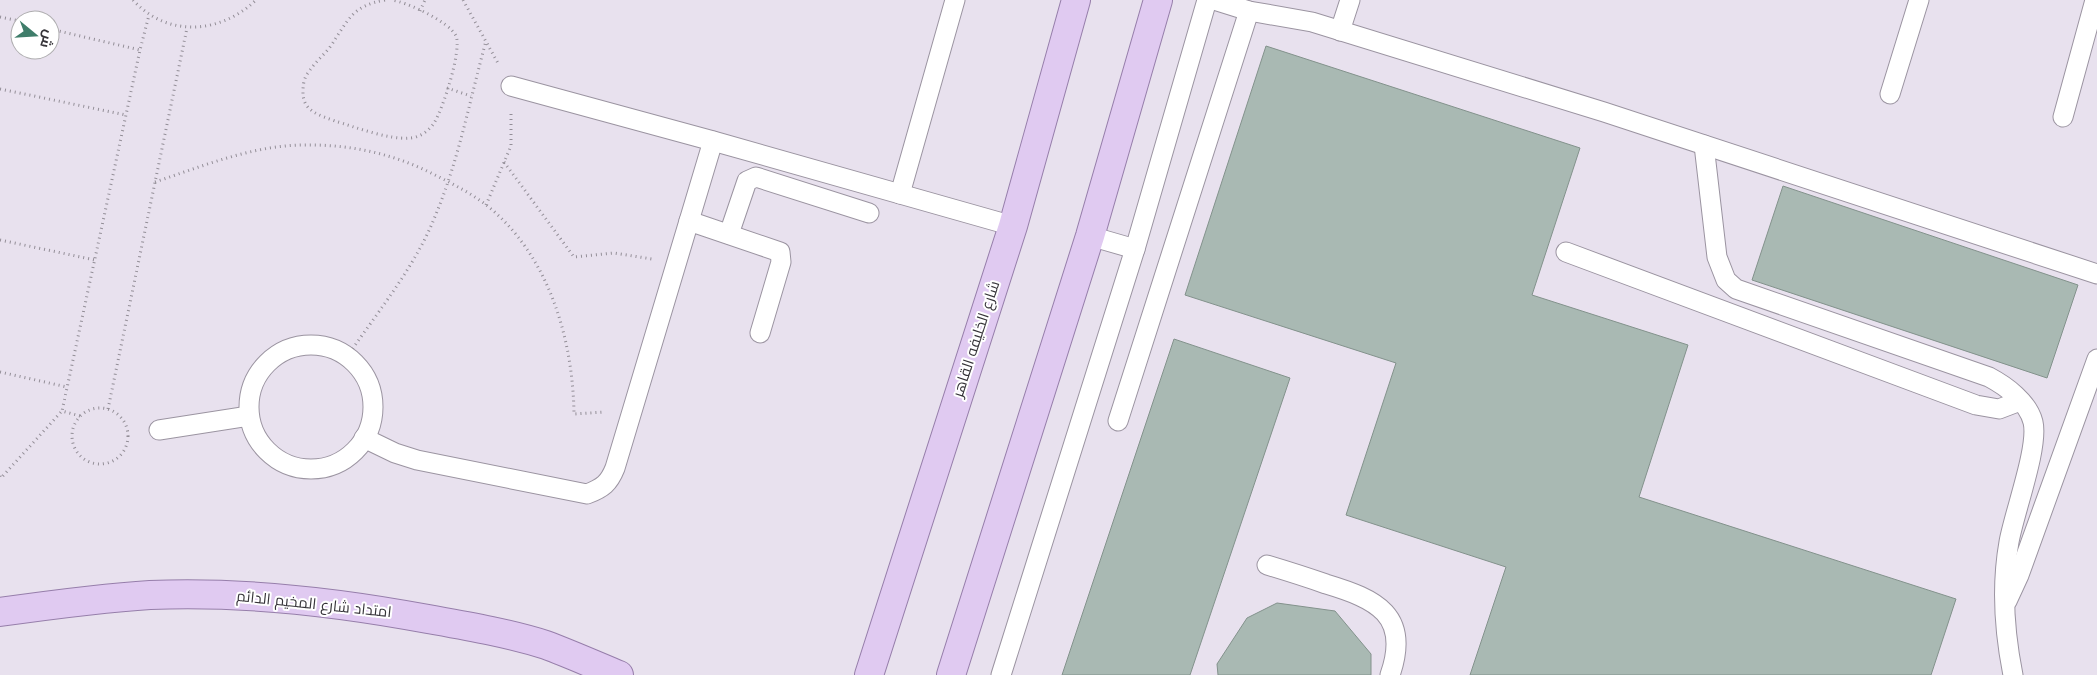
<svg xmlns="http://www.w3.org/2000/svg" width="2097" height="675" font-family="Jost,Cairo,sans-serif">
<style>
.building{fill:#a9b9b3;stroke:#83928c}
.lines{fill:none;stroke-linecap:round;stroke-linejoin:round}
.lane-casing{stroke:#9b94a1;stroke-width:21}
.primary-casing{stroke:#967eaa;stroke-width:30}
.path{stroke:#938e97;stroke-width:3;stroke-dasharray:1 4;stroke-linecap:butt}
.lane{stroke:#fff;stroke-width:19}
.primary{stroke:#e0caf1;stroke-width:28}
.labels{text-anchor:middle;stroke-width:4;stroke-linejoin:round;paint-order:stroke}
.street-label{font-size:15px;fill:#353338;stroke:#fff}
</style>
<rect width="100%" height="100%" fill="#e8e1ee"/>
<g class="building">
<polygon points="1266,46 1580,148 1532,295 1688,345 1639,497 1956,599 1931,675 1470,675 1506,567 1346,515 1396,363 1185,295"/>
<polygon points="1783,186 2078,285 2047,378 1752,280"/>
<polygon points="1174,339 1290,378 1190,675 1062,675"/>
<polygon points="1277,603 1335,611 1371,654 1371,675 1218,675 1217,664 1247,618"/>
</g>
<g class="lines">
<g class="lane-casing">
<g id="lane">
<polyline points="1214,0 1249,11 1312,22 1604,112 2097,274"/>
<polyline points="1340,31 1350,0"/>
<polyline points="511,86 713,141 1013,226"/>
<polyline points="1890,94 1919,0"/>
<polyline points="2063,117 2095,0"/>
<path d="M1704,145L1717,257L1726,280L1736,289L1989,377C2006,386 2028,402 2033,422C2039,447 2014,513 2009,542C2001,587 2004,630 2013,675"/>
<polyline points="900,194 955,0"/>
<polyline points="689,221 780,252 781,262 760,333"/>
<polyline points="729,234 747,181 756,177 869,213"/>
<polyline points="1090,236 1135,249"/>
<polyline points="1566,252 1976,405 1999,409 2020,401"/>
<circle cx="311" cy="407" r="62"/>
<polyline points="1118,421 1249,11"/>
<polyline points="159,430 249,416"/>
<path d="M364,438L395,453L417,460L587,494C603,488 609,483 615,468L713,141"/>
<path d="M1267,565C1287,571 1306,577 1326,584C1376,599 1411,615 1390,675"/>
<polyline points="2007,601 2019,575 2097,359"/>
<polyline points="1001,675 1135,249 1207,0"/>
</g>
</g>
<g class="primary-casing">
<g id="primary">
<path d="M0,612C50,605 100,598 150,595C243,591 337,602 428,619C467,626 508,633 546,645C570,654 595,665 619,675"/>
<polyline points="869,675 1013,226 1076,0"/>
<polyline points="951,675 1090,236 1158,0"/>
</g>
</g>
<g class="path">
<path d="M133,0C167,38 221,34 256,0"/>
<path d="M385,0C351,6 348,21 330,47C323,56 314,63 308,73C304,78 303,85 303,91C302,111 319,115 335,121C355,127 389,140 409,138C419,138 429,131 434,123C443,109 462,50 456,36C450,22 405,1 391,0"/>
<polyline points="463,0 499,65"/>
<polyline points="420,11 425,0"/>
<polyline points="0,17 20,21"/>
<polyline points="50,29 140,50"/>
<polyline points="447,88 471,96"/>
<polyline points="0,89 126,115"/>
<polyline points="504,162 574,257 614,253 652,259"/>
<path d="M155,182C203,166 251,146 302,145C348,144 392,153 433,174C451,183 469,192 485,204C548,253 573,338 574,414L605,412"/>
<polyline points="486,205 511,146 511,113"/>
<polyline points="0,240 95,260"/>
<path d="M347,357C378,311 416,266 436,214C459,159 470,99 486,41"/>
<polyline points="0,372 67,387"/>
<circle cx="100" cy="436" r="28"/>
<polyline points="108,409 187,28"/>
<polyline points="80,416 62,411 140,50 149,15"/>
<polyline points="0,476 1,478 62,411"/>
</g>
<use href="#lane" class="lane"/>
<use href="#primary" class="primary"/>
</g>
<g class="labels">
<g class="street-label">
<text transform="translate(976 339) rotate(-72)" y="5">شارع الخليفه القاهر</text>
<text transform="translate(314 604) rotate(6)" y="5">امتداد شارع المخيم الدائم</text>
</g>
</g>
<g transform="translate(35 35) rotate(108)"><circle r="24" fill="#ffffff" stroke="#aeadaf"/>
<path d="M0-4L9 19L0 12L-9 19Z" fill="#3f7d6a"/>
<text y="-8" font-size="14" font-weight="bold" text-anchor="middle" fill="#353338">ش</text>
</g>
</svg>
